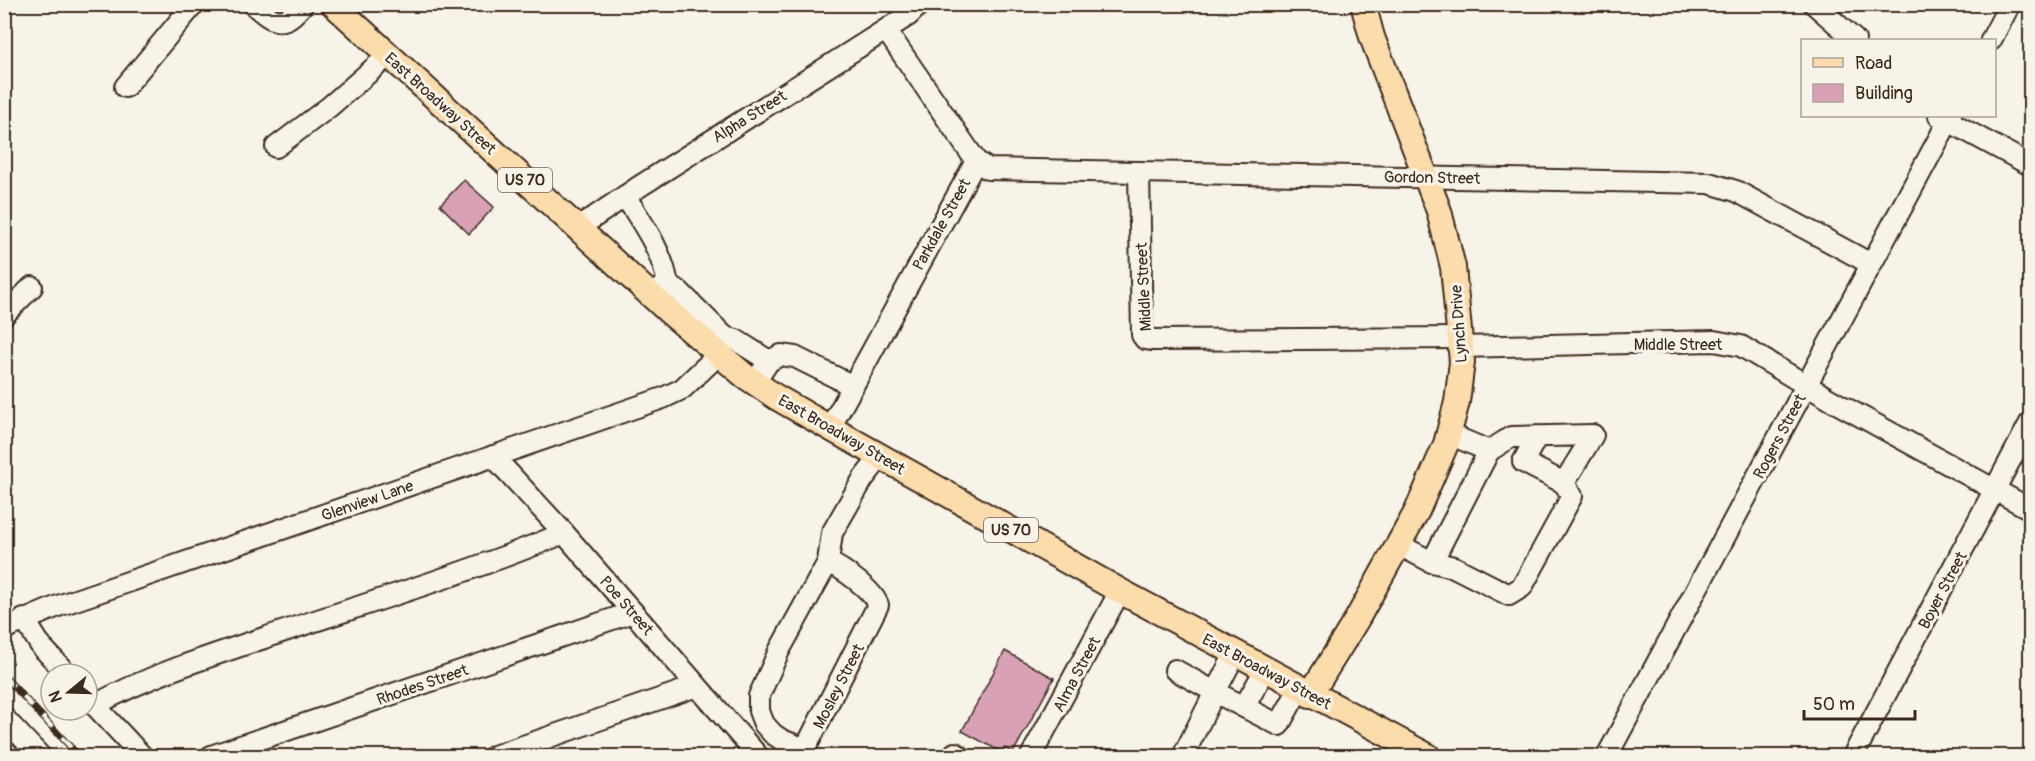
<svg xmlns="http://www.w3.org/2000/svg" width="2035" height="761" font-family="Pangolin,sans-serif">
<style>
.building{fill:#d8a1b6;stroke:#3b2a1e;stroke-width:1.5}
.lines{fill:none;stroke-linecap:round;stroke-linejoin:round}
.minor-casing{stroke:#3b2a1e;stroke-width:24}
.major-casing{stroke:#3b2a1e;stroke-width:28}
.minor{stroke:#f7f3e8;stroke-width:20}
.major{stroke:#fddcac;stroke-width:24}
.rail-casing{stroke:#3b2a1e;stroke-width:7}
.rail{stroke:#f7f3e8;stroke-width:4.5;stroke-dasharray:14;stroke-linecap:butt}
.labels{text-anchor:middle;stroke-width:6;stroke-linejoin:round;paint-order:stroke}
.shield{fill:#f7f3e8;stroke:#73665b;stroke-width:1.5}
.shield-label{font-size:15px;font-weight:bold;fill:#3b2a1e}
.street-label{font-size:16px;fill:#3b2a1e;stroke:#f7f3e8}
</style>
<rect width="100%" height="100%" fill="#f7f3e8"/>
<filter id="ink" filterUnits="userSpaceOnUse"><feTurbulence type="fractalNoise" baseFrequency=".0167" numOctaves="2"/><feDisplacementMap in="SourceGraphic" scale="12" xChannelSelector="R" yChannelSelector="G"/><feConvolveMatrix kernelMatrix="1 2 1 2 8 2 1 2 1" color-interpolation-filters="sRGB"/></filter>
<g filter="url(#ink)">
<g class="building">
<polygon points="464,180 494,207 469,234 440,205"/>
<polygon points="1005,651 1054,678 1013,753 1005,748 1003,753 962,731"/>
</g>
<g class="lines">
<g class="minor-casing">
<g id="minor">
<path d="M253,4C274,23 283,29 303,4"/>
<polyline points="1814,4 1855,40"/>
<polyline points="1991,40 2010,4"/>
<polyline points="125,87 194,4"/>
<polyline points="1939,116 2030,165"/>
<polyline points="276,147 329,107 389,55"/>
<polyline points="976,161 988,169 1709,183 1736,191 1871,264"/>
<polyline points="1139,172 1142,335 1145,339 1151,340 1461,338"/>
<path d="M625,196C643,224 663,252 668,285"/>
<polyline points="578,228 637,188 909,15 920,4"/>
<polyline points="657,290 668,285 679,291 725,337"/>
<polyline points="4,315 32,287"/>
<polyline points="714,343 725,337 736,340 769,361"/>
<polyline points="1461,347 1714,341 1741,346 1831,400 2030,509"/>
<polyline points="755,382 769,361 781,355 795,357 853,386"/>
<polyline points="830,428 976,161 886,30"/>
<polyline points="1449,434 1489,451"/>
<polyline points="493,456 564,533 758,756"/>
<polyline points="1399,545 1432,562 1454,567 1509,595 1522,587 1572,496 1564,483"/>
<path d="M828,562C843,569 873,590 878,605L805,749L782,740L773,734L764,724L759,711V696L779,651Z"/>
<polyline points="828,562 832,533 863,479 881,456"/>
<polyline points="1432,562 1489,451 1511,437 1593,435 1564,483 1523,462 1537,436"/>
<polyline points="24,619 41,646 67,674"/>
<polyline points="4,629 58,606 663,398 682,389 719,354"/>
<polyline points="1235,654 1215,692 1279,725 1299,689"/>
<polyline points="1175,670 1215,692 1185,752"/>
<polyline points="87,697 142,756"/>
<path d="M95,705C148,676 207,657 264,638C364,604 466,574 564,533"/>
<polyline points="1244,707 1265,670"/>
<polyline points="4,718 40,756"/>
<polyline points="955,753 960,756"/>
<polyline points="211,756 633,612"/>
<polyline points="494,756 697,686"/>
<polyline points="1031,756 1120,591"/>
<polyline points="1607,756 1951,116"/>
<polyline points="1853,756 2030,423"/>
</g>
</g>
<g class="major-casing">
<g id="major">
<polyline points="333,4 667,310 745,376 776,397 830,428 1120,591 1428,756"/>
<polyline points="1310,695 1357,619 1417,511 1446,444 1457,402 1462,362 1453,267 1439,211 1372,37 1363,4"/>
</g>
</g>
<use href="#minor" class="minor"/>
<use href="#major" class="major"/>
<g class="rail-casing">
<polyline id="rail" points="4,676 79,756"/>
</g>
<use href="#rail" class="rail"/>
</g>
</g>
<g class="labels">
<g class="shield">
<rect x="498" y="168" width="54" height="24" rx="4.5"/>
<rect x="984" y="518" width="54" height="24" rx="4.5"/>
</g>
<g class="shield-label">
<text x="525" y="185">US 70</text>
<text x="1011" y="535">US 70</text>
</g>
<g class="street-label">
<text transform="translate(441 103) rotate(42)" y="6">East Broadway Street</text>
<text transform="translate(749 116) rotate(-32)" y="6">Alpha Street</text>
<text transform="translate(1432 177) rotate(1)" y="6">Gordon Street</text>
<text transform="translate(941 224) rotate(-61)" y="6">Parkdale Street</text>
<text transform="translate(1143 287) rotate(-93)" y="6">Middle Street</text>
<text transform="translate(1458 324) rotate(-94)" y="6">Lynch Drive</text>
<text x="1678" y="350">Middle Street</text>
<text transform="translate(842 434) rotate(30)" y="6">East Broadway Street</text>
<text transform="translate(1779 436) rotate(-62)" y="6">Rogers Street</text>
<text transform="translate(367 500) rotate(-19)" y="6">Glenview Lane</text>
<text transform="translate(1942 590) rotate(-62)" y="6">Boyer Street</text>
<text transform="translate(627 605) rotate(49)" y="6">Poe Street</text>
<text transform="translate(1267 671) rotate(28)" y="6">East Broadway Street</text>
<text transform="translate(1076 674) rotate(-62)" y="6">Alma Street</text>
<text transform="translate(422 684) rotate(-19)" y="6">Rhodes Street</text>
<text transform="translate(838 686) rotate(-63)" y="6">Mosley Street</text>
</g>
</g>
<rect width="2035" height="761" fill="none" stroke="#f7f3e8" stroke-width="24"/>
<rect x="12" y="12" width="2011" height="737" fill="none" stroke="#3b2a1e" stroke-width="2" filter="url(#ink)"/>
<rect x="1801" y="39" width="195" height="78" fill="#f7f3e8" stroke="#aca397" stroke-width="1.5"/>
<rect x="1813" y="58" width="30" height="9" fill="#fddcac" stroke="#aca397" stroke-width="1.5"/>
<text x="1855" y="69" font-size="18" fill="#3b2a1e">Road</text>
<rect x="1813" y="84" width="30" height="18" fill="#d8a1b6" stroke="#aca397" stroke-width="1.5"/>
<text x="1855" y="99" font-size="18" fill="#3b2a1e">Building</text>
<g transform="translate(69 692) rotate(251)"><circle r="28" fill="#f7f3e8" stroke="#aca397" stroke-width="1.5"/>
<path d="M0-4.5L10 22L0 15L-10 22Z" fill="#3b2a1e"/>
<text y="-9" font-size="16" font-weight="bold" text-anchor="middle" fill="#3b2a1e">N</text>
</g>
<path d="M1804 710v9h111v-9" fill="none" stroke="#3b2a1e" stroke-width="3"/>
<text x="1813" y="710" font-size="18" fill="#3b2a1e" stroke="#f7f3e8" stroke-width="4.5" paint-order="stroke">50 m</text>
</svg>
